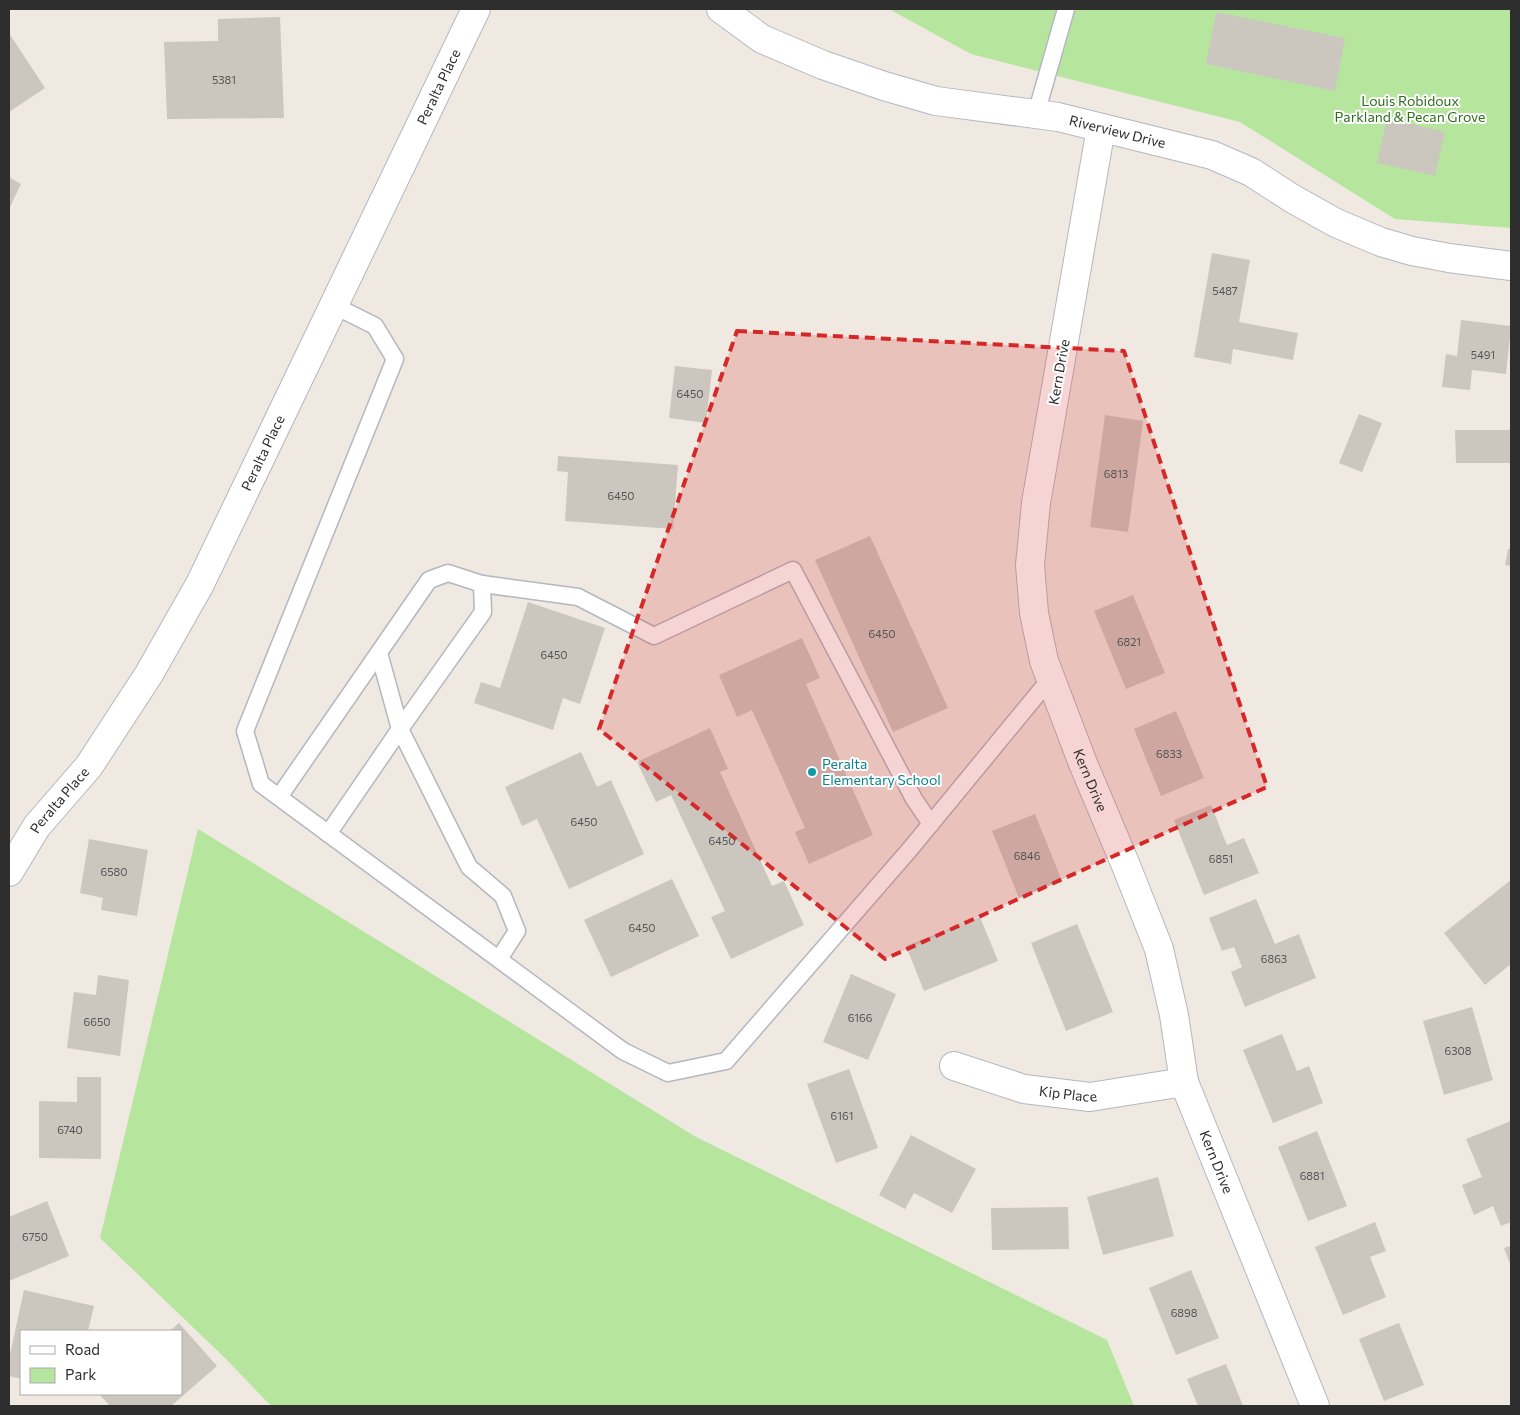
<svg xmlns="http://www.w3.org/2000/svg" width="1520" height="1415" font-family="Commissioner,sans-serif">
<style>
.green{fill:#b6e59e}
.building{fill:#cbc7bf}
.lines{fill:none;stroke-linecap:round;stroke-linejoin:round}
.service-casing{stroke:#b4b7c1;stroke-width:19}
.minor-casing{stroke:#b4b7c1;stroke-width:30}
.service{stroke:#fff;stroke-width:16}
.minor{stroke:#fff;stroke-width:28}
.marked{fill:#d62828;fill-opacity:0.2;stroke:#d62828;stroke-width:4;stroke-dasharray:10 6;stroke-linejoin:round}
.culture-dot{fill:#0f9aa8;stroke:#fff;stroke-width:2}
.labels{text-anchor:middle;stroke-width:4;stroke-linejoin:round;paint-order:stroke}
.number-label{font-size:11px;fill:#555452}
.street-label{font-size:14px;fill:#2e2e2e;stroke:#fff}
.park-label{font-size:14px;fill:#2c6e1b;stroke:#fff}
.culture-label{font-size:14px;fill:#0d838f;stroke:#fff;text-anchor:start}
</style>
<rect width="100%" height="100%" fill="#efe9e1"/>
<g class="green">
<polygon points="889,9 1511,9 1511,228 1395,219 1240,122 971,54"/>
<polygon points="198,829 696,1137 1107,1340 1134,1406 271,1406 227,1360 100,1238"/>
</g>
<g class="building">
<polygon points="1216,12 1345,38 1335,91 1206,64"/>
<polygon points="280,17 284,118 167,119 164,42 218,41 218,19"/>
<polygon points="9,33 45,88 9,112"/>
<polygon points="1387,118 1445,132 1435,176 1377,163"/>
<polygon points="9,177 21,184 9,209"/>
<polygon points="1212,253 1250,260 1239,322 1298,333 1293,360 1233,349 1231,364 1194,357"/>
<polygon points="1461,320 1511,326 1506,374 1472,370 1470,390 1442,387 1446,354 1457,356"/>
<polygon points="675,366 712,370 706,423 669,418"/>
<polygon points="1359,414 1382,423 1362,472 1339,463"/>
<polygon points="1105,415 1143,421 1128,532 1090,527"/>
<polygon points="1455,430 1511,430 1511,463 1456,463"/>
<polygon points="558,456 678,465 673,529 565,521 568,472 557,471"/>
<polygon points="870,536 948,708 893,732 815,560"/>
<polygon points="1508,549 1511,549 1511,566 1505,565"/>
<polygon points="1133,595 1165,673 1126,689 1094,611"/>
<polygon points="528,602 605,628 580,704 563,698 553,730 474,703 481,682 500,688"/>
<polygon points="802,638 820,678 806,684 873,835 809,864 795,832 805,828 752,710 737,717 719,675"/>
<polygon points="1176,711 1204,778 1161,796 1134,729"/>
<polygon points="710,728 728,769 720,772 772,886 784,881 804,925 731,959 711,917 725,911 671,795 656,802 637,762"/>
<polygon points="581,752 597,787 611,780 644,854 569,889 537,819 522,826 505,787"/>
<polygon points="1211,805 1227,845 1244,838 1259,873 1204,895 1174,820"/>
<polygon points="1035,814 1062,881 1019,898 992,831"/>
<polygon points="89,839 148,850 137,916 101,910 103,898 80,893"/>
<polygon points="672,879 699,936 611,977 584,920"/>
<polygon points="1511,880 1511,964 1485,985 1444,933"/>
<polygon points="1256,899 1275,944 1299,934 1316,978 1245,1007 1231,972 1242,967 1234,947 1222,951 1209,918"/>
<polygon points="980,917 998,961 924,991 906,946"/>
<polygon points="1077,924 1113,1012 1066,1031 1031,943"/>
<polygon points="851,974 896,994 868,1060 823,1042"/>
<polygon points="98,975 129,980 120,1056 67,1048 74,992 96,995"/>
<polygon points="1472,1007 1493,1080 1444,1095 1423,1021"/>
<polygon points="1282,1034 1297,1071 1309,1066 1323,1103 1273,1123 1243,1050"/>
<polygon points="849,1069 878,1148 836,1163 807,1084"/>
<polygon points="77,1077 101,1077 101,1159 39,1158 39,1101 77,1102"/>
<polygon points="1511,1121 1511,1222 1501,1226 1493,1206 1474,1215 1462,1185 1482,1177 1466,1139"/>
<polygon points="1317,1131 1347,1206 1308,1221 1278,1147"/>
<polygon points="911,1135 976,1169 952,1213 914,1193 905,1209 879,1195"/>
<polygon points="1158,1177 1174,1236 1103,1255 1087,1197"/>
<polygon points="47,1201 69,1256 9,1281 9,1217"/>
<polygon points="1068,1207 1069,1249 992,1250 991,1208"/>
<polygon points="1375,1222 1386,1251 1370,1257 1386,1297 1343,1315 1315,1247"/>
<polygon points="1511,1246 1511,1266 1504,1248"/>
<polygon points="1191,1270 1219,1338 1176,1355 1149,1288"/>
<polygon points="24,1290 94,1306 88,1331 21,1331 21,1379 9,1376 9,1359"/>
<polygon points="179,1323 217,1366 171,1406 110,1406 99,1394 181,1394 181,1331 170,1331"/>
<polygon points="1399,1323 1424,1385 1384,1401 1359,1339"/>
<polygon points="1226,1364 1243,1406 1198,1406 1187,1379"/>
</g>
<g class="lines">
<g class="service-casing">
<g id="service">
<polyline points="1036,114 1066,9"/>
<polyline points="333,305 375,326 395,359 245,731 261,784 623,1051 668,1073 726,1061 911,848 1050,679"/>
<polyline points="482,584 578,597 654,636 793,570 914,799 931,824"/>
<polyline points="379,653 400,729 469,867 503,896 517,931 499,959"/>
<polyline points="279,797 429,580 448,573 482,584 483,612 400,729 328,834"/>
</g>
</g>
<g class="minor-casing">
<g id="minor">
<path id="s1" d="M721,9L762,39L823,65L884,86L936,101L1058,117L1212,155L1251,172L1293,199L1336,223L1381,242L1412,251L1449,258L1511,266"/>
<path id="s2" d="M1101,128L1036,503L1030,565L1034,613L1044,661L1082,761L1127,868L1159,949L1174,1015L1184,1082L1315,1406"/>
<path id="s3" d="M9,872L37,826L89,766L149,674L200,584L476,9"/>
<path id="s4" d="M954,1066L1024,1089L1090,1097L1184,1082"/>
</g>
</g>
<use href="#service" class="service"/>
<use href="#minor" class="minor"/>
</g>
<path class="marked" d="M737,331L1124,351L1267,787L885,959L599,729Z"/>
<circle class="culture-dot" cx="812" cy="772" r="5"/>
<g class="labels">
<g class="number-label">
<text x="224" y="84">5381</text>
<text x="1225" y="295">5487</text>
<text x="1483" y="359">5491</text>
<text x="690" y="398">6450</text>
<text x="1116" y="478">6813</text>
<text x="621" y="500">6450</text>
<text x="882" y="638">6450</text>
<text x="1129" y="646">6821</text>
<text x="554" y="659">6450</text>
<text x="1169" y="758">6833</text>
<text x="584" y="826">6450</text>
<text x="722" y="845">6450</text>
<text x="1027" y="860">6846</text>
<text x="1221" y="863">6851</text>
<text x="114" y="876">6580</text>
<text x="642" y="932">6450</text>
<text x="1274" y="963">6863</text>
<text x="860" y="1022">6166</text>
<text x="97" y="1026">6650</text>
<text x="1458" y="1055">6308</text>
<text x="842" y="1120">6161</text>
<text x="70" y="1134">6740</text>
<text x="1312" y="1180">6881</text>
<text x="35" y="1241">6750</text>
<text x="1184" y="1317">6898</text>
</g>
<g class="street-label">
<text dy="5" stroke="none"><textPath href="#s3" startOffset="898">Peralta Place</textPath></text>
<text dy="5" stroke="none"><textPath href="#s1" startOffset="420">Riverview Drive</textPath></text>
<text transform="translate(1059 372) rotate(-80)" y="5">Kern Drive</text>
<text dy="5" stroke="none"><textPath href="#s3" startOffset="492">Peralta Place</textPath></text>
<text dy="5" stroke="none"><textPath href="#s2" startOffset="668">Kern Drive</textPath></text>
<text dy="5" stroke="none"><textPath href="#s3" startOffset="88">Peralta Place</textPath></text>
<text dy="5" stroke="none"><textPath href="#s4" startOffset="118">Kip Place</textPath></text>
<text dy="5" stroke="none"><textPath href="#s2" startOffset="1072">Kern Drive</textPath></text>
</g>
<g class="park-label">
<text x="1410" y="106">Louis Robidoux<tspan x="1410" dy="16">Parkland &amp; Pecan Grove</tspan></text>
</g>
<g class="culture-label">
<text x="822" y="769">Peralta<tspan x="822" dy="16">Elementary School</tspan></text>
</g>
</g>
<rect width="1520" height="1415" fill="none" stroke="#2e2e2e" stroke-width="20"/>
<rect x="20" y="1330" width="162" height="65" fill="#ffffff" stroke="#ababab"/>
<rect x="30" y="1346" width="25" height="8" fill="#ffffff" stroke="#ababab"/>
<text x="65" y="1355" font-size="15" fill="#2e2e2e">Road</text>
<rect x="30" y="1368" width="25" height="15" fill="#b6e59e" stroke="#ababab"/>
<text x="65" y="1380" font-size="15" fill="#2e2e2e">Park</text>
</svg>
